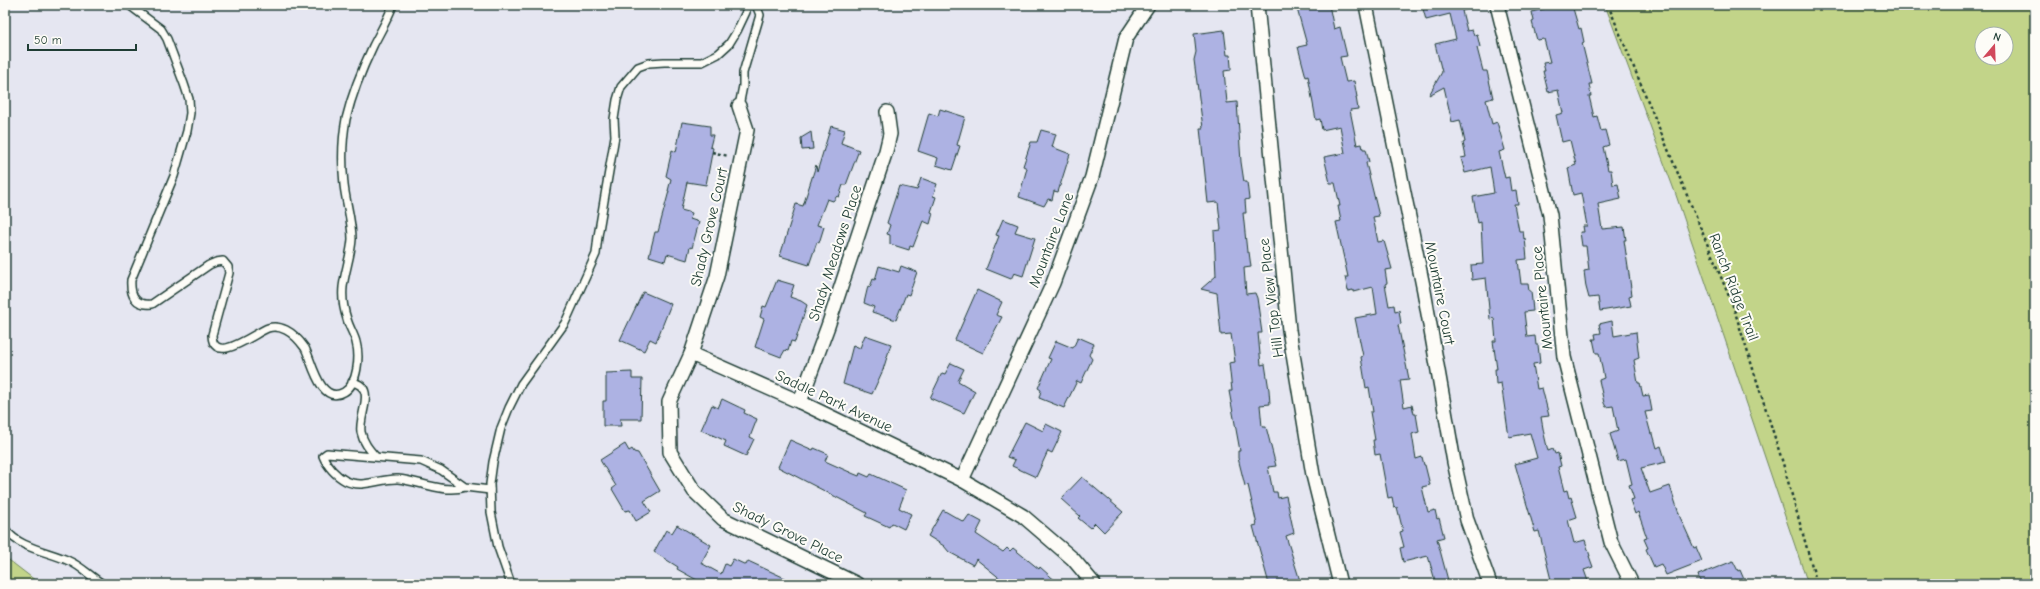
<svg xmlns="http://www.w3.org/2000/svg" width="2040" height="589" font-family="'Comic Neue',sans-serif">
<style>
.green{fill:#c2d489;stroke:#70885e;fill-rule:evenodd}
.building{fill:#adb2e3;stroke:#1f3d34}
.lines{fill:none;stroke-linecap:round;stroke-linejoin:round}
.service-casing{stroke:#1f3d34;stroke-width:10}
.minor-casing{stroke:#1f3d34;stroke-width:16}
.path{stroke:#1f3d34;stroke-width:2.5;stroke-dasharray:3 3;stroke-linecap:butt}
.service{stroke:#fdfcf7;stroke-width:7}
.minor{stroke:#fdfcf7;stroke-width:13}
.labels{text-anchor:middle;stroke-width:4;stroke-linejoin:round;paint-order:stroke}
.street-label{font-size:15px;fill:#1f3d34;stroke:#fdfcf7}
</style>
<rect width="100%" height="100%" fill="#e5e6f1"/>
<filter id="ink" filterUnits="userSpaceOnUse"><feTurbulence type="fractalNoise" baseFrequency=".025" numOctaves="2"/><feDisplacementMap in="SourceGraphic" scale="8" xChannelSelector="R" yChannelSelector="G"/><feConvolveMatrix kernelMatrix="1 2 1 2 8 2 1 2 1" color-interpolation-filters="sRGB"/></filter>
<g filter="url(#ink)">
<g class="green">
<path d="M1605,5H2035V584H1808L1676,195ZM1982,34H2006V58H1982Z"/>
<polygon points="5,557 40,584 5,584"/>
</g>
<g class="building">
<polygon points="1296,5 1329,5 1334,29 1340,27 1347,56 1340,57 1346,82 1354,81 1357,97 1356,97 1358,109 1350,110 1357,145 1362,144 1363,149 1366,149 1369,162 1366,163 1379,216 1373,217 1378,242 1384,241 1392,269 1385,270 1387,283 1385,284 1389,306 1394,305 1395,311 1399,310 1401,324 1398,325 1409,379 1400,380 1404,407 1412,405 1414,414 1416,414 1419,432 1412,434 1416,459 1422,457 1424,465 1425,465 1430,485 1422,487 1428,512 1435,510 1437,519 1439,518 1444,537 1437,539 1449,584 1436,584 1428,556 1403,562 1400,548 1404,547 1400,532 1403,531 1397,507 1394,508 1392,497 1388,498 1380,454 1375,455 1373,440 1375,440 1370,412 1373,412 1369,387 1366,388 1361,357 1363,356 1355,318 1377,314 1373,287 1353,292 1353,290 1348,291 1345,277 1348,277 1336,222 1341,221 1338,206 1340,206 1335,183 1330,183 1324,157 1345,153 1340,126 1322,130 1320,119 1316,120 1308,76 1306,77 1298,47 1307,45"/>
<polygon points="1422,5 1471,5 1471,8 1462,11 1467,31 1472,30 1474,35 1477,34 1480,47 1477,48 1483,71 1487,71 1493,98 1486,100 1492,124 1497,122 1505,150 1499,152 1505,178 1509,177 1511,191 1516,190 1518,204 1514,204 1519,231 1523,231 1524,239 1525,238 1527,259 1518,260 1521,284 1528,284 1529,291 1531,291 1533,311 1524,312 1527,337 1535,336 1536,345 1538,345 1540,363 1533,364 1537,389 1542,388 1549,416 1541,417 1544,434 1548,451 1553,449 1555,454 1558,453 1561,466 1558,467 1564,491 1567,490 1569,498 1571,497 1577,517 1568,520 1574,543 1585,540 1590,556 1589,556 1593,567 1584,570 1589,584 1552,584 1539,531 1535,532 1519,478 1515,464 1537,458 1530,433 1509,437 1501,383 1496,384 1495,369 1497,369 1493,341 1496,341 1494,318 1490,319 1486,278 1472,280 1471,265 1483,264 1481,222 1478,223 1473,197 1494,193 1490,167 1465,173 1461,158 1466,157 1463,143 1465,142 1460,120 1452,122 1444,87 1429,95 1442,72 1435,44 1456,39 1450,14 1426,20"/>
<polygon points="1559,5 1572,5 1579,29 1581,28 1584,42 1582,43 1592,84 1589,84 1591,96 1589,96 1594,117 1597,116 1601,131 1605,130 1609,145 1603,147 1608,170 1611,170 1613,185 1618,184 1621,199 1598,204 1602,229 1624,227 1626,240 1624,240 1632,295 1629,296 1631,306 1600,311 1598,297 1589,298 1586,287 1584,271 1589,270 1586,246 1582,246 1580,232 1584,232 1583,226 1587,226 1581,193 1573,195 1568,168 1576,165 1570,140 1562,142 1556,115 1563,113 1558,90 1548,92 1543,71 1545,71 1543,63 1550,62 1544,39 1537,40 1532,22 1534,21 1532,12"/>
<polygon points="1224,30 1227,55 1230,55 1231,66 1231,70 1224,71 1227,103 1237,102 1241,162 1244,182 1247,182 1249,199 1245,200 1246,213 1243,213 1247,252 1249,252 1251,267 1244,268 1246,294 1255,293 1257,298 1262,333 1258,333 1261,365 1265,364 1269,390 1270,404 1260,405 1262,427 1266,427 1276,466 1268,467 1273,492 1277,492 1278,498 1286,496 1288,505 1294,533 1286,536 1301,584 1269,584 1253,526 1257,525 1248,485 1245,486 1238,458 1238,451 1240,451 1229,391 1232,391 1229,363 1235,362 1231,334 1221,335 1217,293 1201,289 1216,276 1214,231 1221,230 1218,202 1208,203 1200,128 1203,128 1194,60 1196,52 1194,34"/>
<polygon points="940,109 965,117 957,145 960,146 952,170 936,165 938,158 918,151 929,113 938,116"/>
<polygon points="682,122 710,126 710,135 713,135 710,147 713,148 706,185 687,182 681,210 692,213 690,219 699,222 692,248 690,247 687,260 667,254 665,261 649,256 655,232 658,232 669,191 668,191 671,179 666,176 672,150 676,152"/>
<polygon points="831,126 845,130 841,143 859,150 846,185 843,185 839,197 837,196 833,201 827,199 817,225 824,227 819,243 817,242 809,265 780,256 796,204 803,206 816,165 817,172"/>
<polygon points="1041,130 1056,134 1052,147 1070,154 1058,192 1054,191 1052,200 1048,199 1044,206 1019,197 1027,168 1023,166 1031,142 1037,142"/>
<polygon points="811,132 813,149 802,150 801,138"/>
<polygon points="921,178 937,184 933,196 936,197 931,212 933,213 930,224 923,221 913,247 910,246 909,250 890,244 890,235 887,234 890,225 887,223 899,186 917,190"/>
<polygon points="1003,219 1018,225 1015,232 1035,238 1023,276 1014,273 1011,279 986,269 999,236 996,235"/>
<polygon points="879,266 899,272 901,266 917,272 909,295 906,294 896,320 872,312 874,307 864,303 868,286 870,287 873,279 875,280"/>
<polygon points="777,280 794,285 790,297 801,301 807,305 795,342 791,341 788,351 785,350 781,357 755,347 764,319 760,317 763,306 766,307"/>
<polygon points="977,290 1002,302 996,315 1002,317 983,353 955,340"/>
<polygon points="643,292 671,304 656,342 650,339 644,351 620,340"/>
<polygon points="1612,321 1614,336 1636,332 1639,358 1634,360 1638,383 1640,383 1643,396 1649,395 1652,411 1645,412 1651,434 1653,434 1657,448 1661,446 1666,462 1641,468 1650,493 1670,486 1680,517 1694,548 1696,547 1702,561 1666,575 1661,564 1654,567 1646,549 1648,548 1644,539 1647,538 1638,512 1635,514 1630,500 1634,499 1629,485 1632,484 1626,459 1618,461 1610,434 1618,431 1613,406 1606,407 1604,403 1599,380 1604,378 1599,353 1596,353 1593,339 1596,339 1595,334 1601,333 1599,324"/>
<polygon points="865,335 891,344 883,370 872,394 843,384 853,345 860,348"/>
<polygon points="1078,337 1094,344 1089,355 1092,359 1081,383 1077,381 1064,408 1039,398 1041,390 1038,388 1051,359 1048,358 1056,341 1073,348"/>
<polygon points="951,363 964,369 958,381 975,391 964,413 930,398 942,373 945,374"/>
<polygon points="632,372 632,379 642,379 641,419 620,419 621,426 603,426 603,401 606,401 606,373"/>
<polygon points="722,399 745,410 744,413 757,419 750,437 754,439 746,456 724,446 726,441 701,430 712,405 718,408"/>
<polygon points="1025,422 1043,431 1046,424 1062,432 1052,453 1048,451 1036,477 1012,466 1015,460 1007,457"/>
<polygon points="790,440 813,450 814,448 828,454 825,461 854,474 859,476 860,473 869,477 871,474 906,490 899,508 911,514 904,529 892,523 889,527 865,516 867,513 778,467"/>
<polygon points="625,444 629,451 632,449 634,452 638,453 660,491 644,501 651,512 636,521 630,510 625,511 612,489 616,486 600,460"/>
<polygon points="1082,477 1123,512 1104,532 1095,523 1090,528 1078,518 1080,516 1061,499"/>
<polygon points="943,510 964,522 969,515 982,522 976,534 1003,552 1007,548 1010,551 1013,548 1039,569 1040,567 1059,584 1007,584 976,559 973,565 949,552 944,546 928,536"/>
<polygon points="677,525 711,545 701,563 721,574 725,564 729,566 733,559 746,565 748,561 798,584 704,584 677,569 678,567 654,552 666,530 672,533"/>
<polygon points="1733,561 1738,571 1740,570 1746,584 1701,584 1698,575"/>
</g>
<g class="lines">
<g class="service-casing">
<g id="service">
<path d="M129,5L161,29L167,39L184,84L189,99L190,113L187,131L174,176L131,280C130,295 135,306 152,304L209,265L216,262L223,261L228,267L229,273L212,335C213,367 256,332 268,328C274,326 280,327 286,330C294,334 300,341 305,348C312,361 320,406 344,392C358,384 360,356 356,342C354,334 349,327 347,319C344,310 342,297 343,287C345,271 351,255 352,239C352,221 346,203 344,185C342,165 342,140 346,119C352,94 362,69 373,46C380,32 388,19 393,5"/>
<polyline points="739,106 743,86 743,73 760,15 756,5"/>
<path d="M352,382C378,387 358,415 361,432C363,442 369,449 375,456"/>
<path d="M465,487C444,494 419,481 398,479C381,478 363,489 346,481C336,476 327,466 323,456L327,453L421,461L441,470L465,487L490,490"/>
<path d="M5,529C20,549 48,551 69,561C81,566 91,577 103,584"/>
<polyline points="511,584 498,547 491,512 490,484 493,462 501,428 509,408 521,384 565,323 596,254 598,236 615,136 614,119 617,100 621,87 638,67 649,63 664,62 702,62 718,54 729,44 737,31 746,12 746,5"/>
</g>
</g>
<g class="minor-casing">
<g id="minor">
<polyline points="1257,5 1289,330 1313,475 1340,584"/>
<polyline points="1366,5 1424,291 1454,462 1467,520 1490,584"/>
<polyline points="1497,5 1550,215 1564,357 1611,542 1632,584"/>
<polyline points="739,106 747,130 717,276 691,354 669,402 670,452 694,491 723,519 857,584"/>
<polyline points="691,354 800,402 962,480 1023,516 1073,559 1094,584"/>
<polyline points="800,402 828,326 886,151 890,134 887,112"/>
<polyline points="962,480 1053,283 1092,177 1126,38 1148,5"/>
</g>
</g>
<g class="path">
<polyline points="1608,5 1733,306 1782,460 1817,584"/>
<polyline points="712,152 728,156"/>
</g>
<use href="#service" class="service"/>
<use href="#minor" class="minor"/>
</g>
</g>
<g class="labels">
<g class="street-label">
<text transform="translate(709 227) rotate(-77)" y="5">Shady Grove Court</text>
<text transform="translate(1051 240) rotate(-69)" y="5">Mountaire Lane</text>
<text transform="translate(835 253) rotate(-72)" y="5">Shady Meadows Place</text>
<text transform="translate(1734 287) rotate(69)" y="5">Ranch Ridge Trail</text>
<text transform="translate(1440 293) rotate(79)" y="5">Mountaire Court</text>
<text transform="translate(1271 298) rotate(-97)" y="5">Hill Top View Place</text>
<text transform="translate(1542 298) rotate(-96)" y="5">Mountaire Place</text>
<text transform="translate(834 401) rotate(25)" y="5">Saddle Park Avenue</text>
<text transform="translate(788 532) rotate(26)" y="5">Shady Grove Place</text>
</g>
</g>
<rect width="2040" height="589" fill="none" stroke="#fdfcf7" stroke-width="20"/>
<rect x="10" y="10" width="2020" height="569" fill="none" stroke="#1f3d34" stroke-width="1.5" filter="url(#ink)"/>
<g transform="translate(1994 46) rotate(19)"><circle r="19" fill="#fdfcf7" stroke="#a4b0a9"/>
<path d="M0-3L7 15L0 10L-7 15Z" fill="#d1495b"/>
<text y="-6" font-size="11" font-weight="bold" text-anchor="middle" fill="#1f3d34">N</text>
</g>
<path d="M28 44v6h108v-6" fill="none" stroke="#1f3d34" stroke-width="2"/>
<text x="34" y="44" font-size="12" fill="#1f3d34" stroke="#fdfcf7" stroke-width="3" paint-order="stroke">50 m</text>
</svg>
